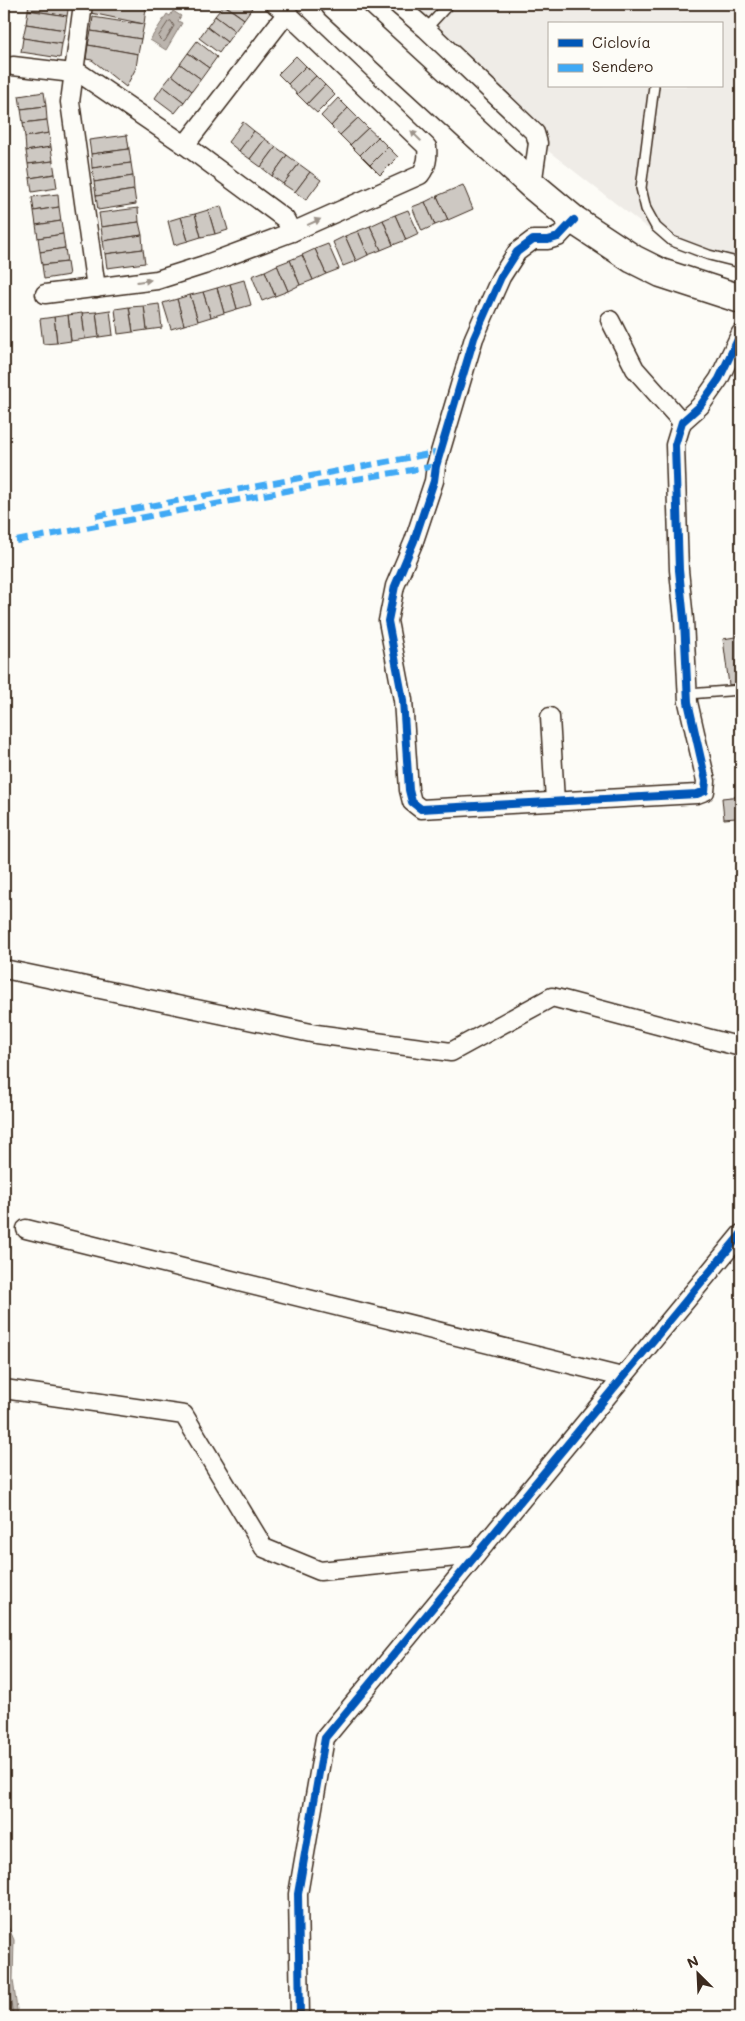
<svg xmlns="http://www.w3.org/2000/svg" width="745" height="2021" font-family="Mali,sans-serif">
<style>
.built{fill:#efece7;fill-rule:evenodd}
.water{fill:#bbb4ad;stroke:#887d74}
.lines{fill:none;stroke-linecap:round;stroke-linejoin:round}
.shore{stroke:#6e6157;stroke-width:1}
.building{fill:#cdc8c2;stroke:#3b2a1e}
.lane-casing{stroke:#3b2a1e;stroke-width:12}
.street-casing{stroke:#3b2a1e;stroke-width:21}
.primary-casing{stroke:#3b2a1e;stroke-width:31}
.lane{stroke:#fdfcf7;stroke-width:9}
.street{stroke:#fdfcf7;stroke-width:18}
.primary{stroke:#fdfcf7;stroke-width:28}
.quiet{stroke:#3fa9f5;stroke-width:6;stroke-dasharray:12 6;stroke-linecap:butt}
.cycleway-casing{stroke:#fdfcf7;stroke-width:11}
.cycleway{stroke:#0057b8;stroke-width:8}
.oneway{fill:#9c938a}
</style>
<rect width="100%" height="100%" fill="#fdfcf7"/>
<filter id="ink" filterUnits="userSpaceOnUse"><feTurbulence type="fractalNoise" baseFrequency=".02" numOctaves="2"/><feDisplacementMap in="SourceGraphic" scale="10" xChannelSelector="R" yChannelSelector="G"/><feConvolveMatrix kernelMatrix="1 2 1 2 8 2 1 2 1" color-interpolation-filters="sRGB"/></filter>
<g filter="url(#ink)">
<path class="built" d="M397,4H741V270L669,245L538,143ZM549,24H721V86H549Z"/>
<g class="water">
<polygon points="173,11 181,16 178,21 182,23 166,50 150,40 167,14 170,16"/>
<polygon points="4,1862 8,1926 14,1940 13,1980 18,2017 4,2017"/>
</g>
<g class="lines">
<g class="shore">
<polygon points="171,21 174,26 165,41 163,42 158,37 168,22"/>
<polyline points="4,1928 9,1941 8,1980 13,2017"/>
</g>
</g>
<g class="building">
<polygon points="29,4 69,4 67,16 28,10"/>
<polygon points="93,4 120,4 146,8 144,24 91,13"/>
<polygon points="120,4 147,4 146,8"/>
<polygon points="224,4 246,4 252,8 244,19"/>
<polygon points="224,5 244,19 235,31 215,16"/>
<polygon points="28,10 67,16 65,30 26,24"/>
<polygon points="215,16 235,31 227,42 207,27"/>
<polygon points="93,17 131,23 131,22 144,24 141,39 91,31"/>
<polygon points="26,24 65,30 62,44 23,38"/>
<polygon points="207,27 227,42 219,53 199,38"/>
<polygon points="91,31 141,39 138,54 88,45"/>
<polygon points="23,38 62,44 60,58 21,52"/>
<polygon points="197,41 217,57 209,68 188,53"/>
<polygon points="88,45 138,54 136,68 126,87 92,60 86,59"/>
<polygon points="188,53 209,68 201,79 180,64"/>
<polygon points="296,56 306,66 288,84 278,74"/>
<polygon points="180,64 201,79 192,91 172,75"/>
<polygon points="306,66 316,76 297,94 288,84"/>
<polygon points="172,75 192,91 184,102 163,86"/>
<polygon points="316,76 325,85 307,104 297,94"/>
<polygon points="325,85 335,95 317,113 307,104"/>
<polygon points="163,86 184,102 175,113 155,98"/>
<polygon points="44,92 46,106 21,109 19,96"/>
<polygon points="338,98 348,108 331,126 321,116"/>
<polygon points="46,106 47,120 23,123 21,109"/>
<polygon points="348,108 358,118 340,135 331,126"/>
<polygon points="358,118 368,128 350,145 340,135"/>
<polygon points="47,120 49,133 25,137 23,123"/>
<polygon points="243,122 254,131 239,151 228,142"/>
<polygon points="368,128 378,137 360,155 350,145"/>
<polygon points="254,131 265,139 250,159 239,151"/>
<polygon points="49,133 51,147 26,151 25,137"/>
<polygon points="127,135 129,149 91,154 89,140"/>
<polygon points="378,137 388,147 370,165 360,155"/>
<polygon points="265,139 276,147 261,167 250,159"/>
<polygon points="51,147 53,161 28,164 26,151"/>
<polygon points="276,147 287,155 272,176 261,167"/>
<polygon points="388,147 398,157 380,175 370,165"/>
<polygon points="129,149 131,163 92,168 91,154"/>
<polygon points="287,155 299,164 283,184 272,176"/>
<polygon points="53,161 55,174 30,178 28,164"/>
<polygon points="131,163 133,176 94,182 92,168"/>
<polygon points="299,164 310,172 295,192 283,184"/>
<polygon points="310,172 321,180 306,200 295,192"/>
<polygon points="55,174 57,188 32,192 30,178"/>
<polygon points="133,176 134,190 96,196 94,182"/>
<polygon points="463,185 473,209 448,220 437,196"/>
<polygon points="134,190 136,204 98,210 96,196"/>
<polygon points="58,194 59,207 34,211 32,197"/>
<polygon points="437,196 448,220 435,225 425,202"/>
<polygon points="425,202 435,225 422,231 412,207"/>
<polygon points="221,206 228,230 215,234 208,210"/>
<polygon points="59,207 61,221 36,225 34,211"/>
<polygon points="138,208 139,222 101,227 99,213"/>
<polygon points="208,210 215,234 201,237 195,214"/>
<polygon points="408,210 419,234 406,240 395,215"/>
<polygon points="195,214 201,237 188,241 181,217"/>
<polygon points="395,215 406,240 393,245 383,220"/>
<polygon points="181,217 188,241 174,245 168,221"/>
<polygon points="383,220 393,245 381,250 370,226"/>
<polygon points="61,221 63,234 38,238 36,225"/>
<polygon points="139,222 142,235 103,241 101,227"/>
<polygon points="370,226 381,250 368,255 358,231"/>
<polygon points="358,231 368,255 356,261 345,236"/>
<polygon points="63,234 65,248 40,252 38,238"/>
<polygon points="142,235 143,249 105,254 103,241"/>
<polygon points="345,236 356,261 343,266 333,242"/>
<polygon points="328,244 339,269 326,274 315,249"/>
<polygon points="65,248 67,262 42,265 40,252"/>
<polygon points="143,249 145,263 107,268 105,254"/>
<polygon points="315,249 326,274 313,280 302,255"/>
<polygon points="302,255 313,280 300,285 290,260"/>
<polygon points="290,260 300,285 288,291 277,265"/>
<polygon points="67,262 69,275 44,279 42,265"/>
<polygon points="277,265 288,291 275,296 265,271"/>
<polygon points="265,271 275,296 262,301 252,276"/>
<polygon points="244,280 251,305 237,309 230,284"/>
<polygon points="230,284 237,309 224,313 217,288"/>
<polygon points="217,288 224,313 211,317 203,292"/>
<polygon points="203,292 211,317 198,321 190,295"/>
<polygon points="190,295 198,321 184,325 177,299"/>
<polygon points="177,299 184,325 171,329 163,303"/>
<polygon points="159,304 162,328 147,330 144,306"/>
<polygon points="144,306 147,330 133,332 129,307"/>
<polygon points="129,307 133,332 118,334 115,309"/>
<polygon points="110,310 113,335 99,337 96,312"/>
<polygon points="96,312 99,337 85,339 82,313"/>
<polygon points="82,313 85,339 71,341 68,315"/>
<polygon points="68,315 71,341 57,343 54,317"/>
<polygon points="54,317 57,343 43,344 40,319"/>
<polygon points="741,636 741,683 729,685 723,639"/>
<polygon points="741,796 741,881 736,818 724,819 722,798"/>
</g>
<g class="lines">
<g class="lane-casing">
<g id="lane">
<polyline points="426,29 449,4"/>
<polyline points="654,86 641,188 646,209 656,227 672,241 709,255 741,263"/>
<polyline points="688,694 741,690"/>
</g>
</g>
<g class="street-casing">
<g id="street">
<polyline points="83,4 70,102 96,288"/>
<polyline points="397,4 426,29 535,133 538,143 532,185"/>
<polyline points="13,66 81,74 185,145 285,219 292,232"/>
<polyline points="185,145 287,13"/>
<polyline points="574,220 558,237 548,240 533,240 517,252 501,277 474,338 436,466 434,481 414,541 395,586 388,621 403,700 409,790 412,802 421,809 697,794 705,791 706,781 688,702 684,620 679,570 675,445 682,422 700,406 719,379 741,333"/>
<path d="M45,294L157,280L204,265L292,232L420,175C427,166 428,158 427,147L287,13L275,4"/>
<polyline points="610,320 635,369 682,422"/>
<polyline points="550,717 555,801"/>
<polyline points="4,969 316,1034 451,1052 552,997 741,1047"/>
<polyline points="26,1229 622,1377"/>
<polyline points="4,1389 184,1415 264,1548 320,1571 476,1555"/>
<polyline points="300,2017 298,1894 325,1738 741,1234"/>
</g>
</g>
<g class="primary-casing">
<polyline id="primary" points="335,4 532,185 574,220 633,259 661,273 741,299"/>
</g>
<use href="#lane" class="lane"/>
<use href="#street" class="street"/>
<use href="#primary" class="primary"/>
<g class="quiet">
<polyline points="96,516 440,452"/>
<polyline points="16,541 307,487 436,466"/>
</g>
<g class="cycleway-casing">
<g id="cycleway">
<polyline points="574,220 558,237 548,240 533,240 517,252 501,277 474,338 436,466 434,481 414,541 395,586 388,621 403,700 409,790 412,802 421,809 697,794 705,791 706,781 688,702 684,620 679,570 675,445 682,422 700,406 719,379 741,333"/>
<polyline points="300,2017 298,1894 325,1738 741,1234"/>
</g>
</g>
<use href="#cycleway" class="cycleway"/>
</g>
<defs><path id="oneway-solid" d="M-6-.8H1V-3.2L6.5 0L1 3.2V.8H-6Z" transform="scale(1.25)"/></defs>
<g class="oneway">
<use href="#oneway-solid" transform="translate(416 136) rotate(-135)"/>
<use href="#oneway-solid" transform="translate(314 222) rotate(-24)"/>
<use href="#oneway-solid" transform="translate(144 281) rotate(-8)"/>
</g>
</g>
<rect width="745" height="2021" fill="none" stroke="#fdfcf7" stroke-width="20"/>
<rect x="10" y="10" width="725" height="2001" fill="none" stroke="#3b2a1e" stroke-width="2" filter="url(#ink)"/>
<rect x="548" y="22" width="175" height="65" fill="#fdfcf7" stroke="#afa8a0"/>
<rect x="558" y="39" width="25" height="8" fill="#0057b8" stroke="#afa8a0"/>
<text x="592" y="48" font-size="15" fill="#3b2a1e">Ciclovía</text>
<rect x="558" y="64" width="25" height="8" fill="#3fa9f5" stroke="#afa8a0"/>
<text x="592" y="72" font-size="15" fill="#3b2a1e">Sendero</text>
<g transform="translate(698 1974) rotate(336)" stroke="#fdfcf7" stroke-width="4" paint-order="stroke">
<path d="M0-4L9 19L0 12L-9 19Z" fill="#3b2a1e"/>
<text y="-8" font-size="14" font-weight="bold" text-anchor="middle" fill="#3b2a1e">N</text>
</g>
</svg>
